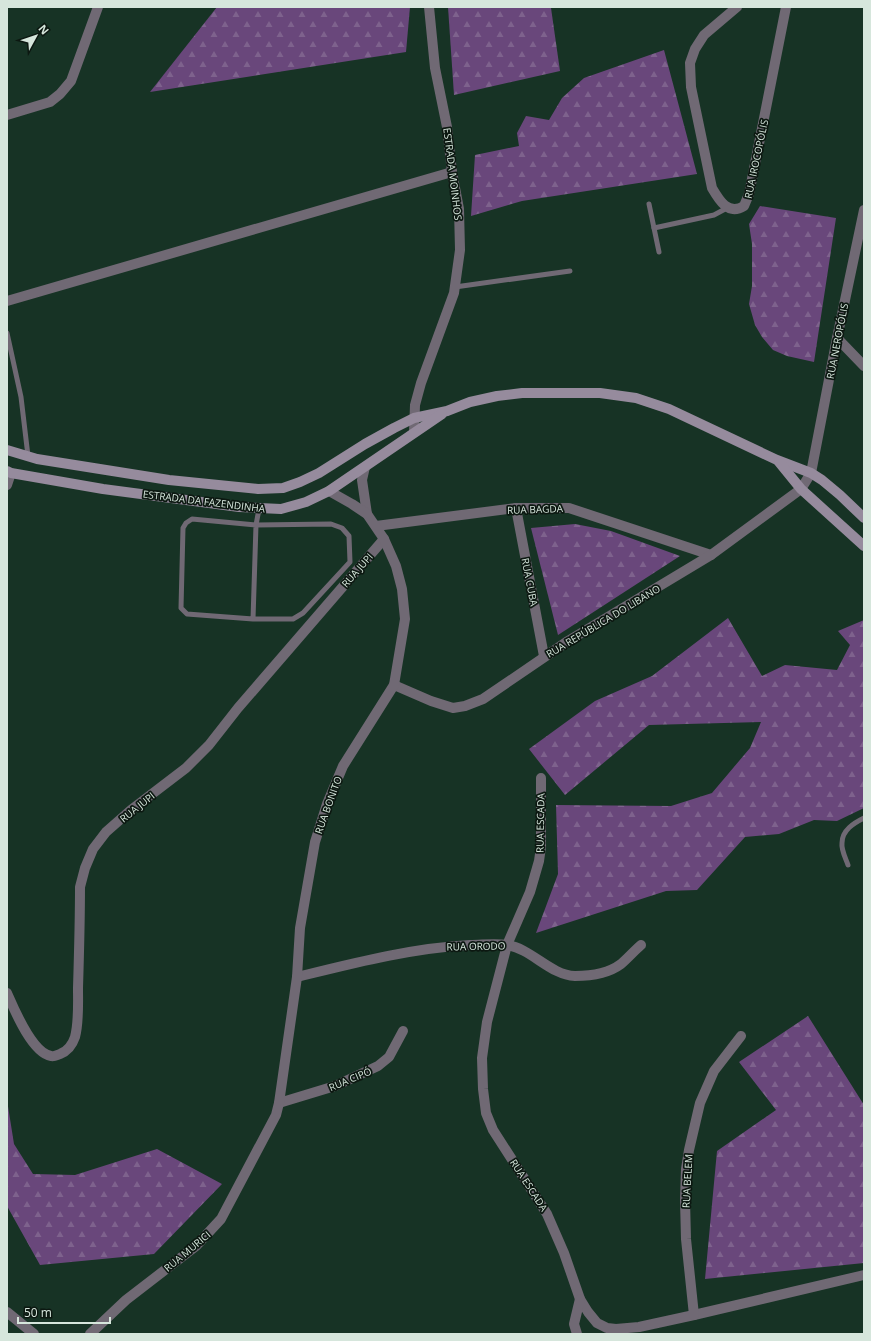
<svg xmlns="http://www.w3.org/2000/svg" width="871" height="1341" font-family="'Open Sans',sans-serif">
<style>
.forest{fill:url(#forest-firs)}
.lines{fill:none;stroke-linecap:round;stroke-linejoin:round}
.lane{stroke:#706974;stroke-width:5}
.street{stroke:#706974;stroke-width:10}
.secondary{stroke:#968b9d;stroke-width:10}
.labels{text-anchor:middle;stroke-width:3.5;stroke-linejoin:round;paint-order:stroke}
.street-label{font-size:10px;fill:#d6e6dc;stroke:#0c1811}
</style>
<defs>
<pattern id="forest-firs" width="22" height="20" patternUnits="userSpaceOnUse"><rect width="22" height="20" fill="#69477b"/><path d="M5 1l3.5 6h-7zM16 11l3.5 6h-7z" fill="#7e628d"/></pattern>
</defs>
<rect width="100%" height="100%" fill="#173325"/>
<g class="forest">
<polygon points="217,7 410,7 406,52 150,92"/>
<polygon points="448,7 543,7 551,8 560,71 454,95"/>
<polygon points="664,50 697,174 522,201 471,216 475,155 519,146 517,133 526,116 549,120 562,98 584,78"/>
<polygon points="760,206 836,218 814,362 787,356 773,350 762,337 755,325 749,304 752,286 752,244 749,224"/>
<polygon points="575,524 611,531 680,556 558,635 531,528"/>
<polygon points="728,618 762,676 785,665 837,670 850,645 838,631 864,620 864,808 837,821 814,820 779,834 745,837 697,890 666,891 536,933 558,874 556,805 671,806 712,793 750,748 761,722 649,725 565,795 529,749 595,701 652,676"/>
<polygon points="808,1016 864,1105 864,1263 705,1279 717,1151 776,1110 739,1062"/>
<polygon points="7,1100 14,1144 33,1174 75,1175 157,1149 222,1184 154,1254 40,1265 7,1206"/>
</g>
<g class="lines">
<g class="lane">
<polyline points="649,204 659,252"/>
<polyline points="654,228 714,215 727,208"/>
<polyline points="455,287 570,271"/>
<polyline points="7,333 21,397 28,456"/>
<polyline points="253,619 256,525 331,524 342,528 349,536 350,562 303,613 293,619 253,619 187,614 181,608 183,528 186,523 192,519 256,525 259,509"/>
<path d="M848,865C846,859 841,850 842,843C842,830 854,823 864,818"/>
</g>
<g class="street">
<path d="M737,7L704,35L695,49L690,63L691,87L712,188C719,200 728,216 744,206L749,194L786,7"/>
<polyline points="7,115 50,102 60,94 71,81 98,7"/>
<polyline points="7,301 452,172"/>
<polyline points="837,338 864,366"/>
<polyline points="414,432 415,405 421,383 454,293 460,250 459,209 452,172 447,127 435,68 429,7"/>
<polyline points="365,467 362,480 367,514"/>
<polyline points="7,485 11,473"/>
<polyline points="516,508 544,656"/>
<polyline points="376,526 516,508 569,508 711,555"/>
<polyline points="394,685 431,701 453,708 465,706 483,699 568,641 711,555 801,489 811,473 837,338 864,210"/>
<polyline points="541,778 541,847 539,861 530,892 507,945 487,1022 482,1058 483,1089 486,1113 493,1130 547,1214 564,1253 580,1299 588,1312 597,1323 607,1328 616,1329 639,1327 694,1315 864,1275"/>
<path d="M297,977C354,963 412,948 470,945C482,945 495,943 507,945C532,949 550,975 575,976C590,976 609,973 621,964C628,958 634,951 641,945"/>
<path d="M7,993C14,1009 32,1053 51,1056C54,1057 57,1055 60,1054C68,1051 72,1046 75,1037C79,1022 78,1004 78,988C79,955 80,921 80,887L85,868L93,849L106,832L131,810L186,768L209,745L238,708L384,539"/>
<polyline points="279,1103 335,1086 378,1066 389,1057 403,1031"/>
<polyline points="7,1312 34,1334"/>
<polyline points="694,1315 686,1239 685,1200 686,1169 689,1150 700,1103 714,1071 741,1036"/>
<polyline points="90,1334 126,1300 196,1246 221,1219 276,1115 279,1103 297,977 300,928 315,842 327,804 343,766 394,685 405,619 402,589 396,566 384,539 367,514 352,504 329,491"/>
<polyline points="577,1334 574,1324 580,1299"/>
</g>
<g class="secondary">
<polyline points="7,450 37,459 169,480 258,489 283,488 300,482 319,473 365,444 394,428 414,418 447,411 470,402 497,396 522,393 600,393 636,398 669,409 777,460 811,473 822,480 840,495 864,518"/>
<polyline points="779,462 801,489 864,546"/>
<polyline points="7,471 11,473 103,489 239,507 281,509 306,502 329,491 442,414"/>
</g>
</g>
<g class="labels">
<g class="street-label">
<text transform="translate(756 159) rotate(-78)" y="4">RUA IROCOPÓLIS</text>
<text transform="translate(453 174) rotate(83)" y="4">ESTRADA MOINHOS</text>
<text transform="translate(837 341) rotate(-79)" y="4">RUA NEROPÓLIS</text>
<text transform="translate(204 501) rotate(7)" y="4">ESTRADA DA FAZENDINHA</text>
<text transform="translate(535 509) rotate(-2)" y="4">RUA BAGDA</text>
<text transform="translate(357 570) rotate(-49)" y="4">RUA JUPI</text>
<text transform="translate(530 582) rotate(79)" y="4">RUA CUBA</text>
<text transform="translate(603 621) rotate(-31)" y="4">RUA REPÚBLICA DO LIBANO</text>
<text transform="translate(328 805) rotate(-70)" y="4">RUA BONITO</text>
<text transform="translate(137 807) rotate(-39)" y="4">RUA JUPI</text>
<text transform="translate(540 823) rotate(-89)" y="4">RUA ESCADA</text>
<text transform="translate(476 946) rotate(-1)" y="4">RUA ORODO</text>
<text transform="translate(350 1079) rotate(-23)" y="4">RUA CIPÓ</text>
<text transform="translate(687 1181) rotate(-87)" y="4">RUA BELEM</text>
<text transform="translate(529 1185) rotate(57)" y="4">RUA ESCADA</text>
<text transform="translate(187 1251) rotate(-40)" y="4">RUA MURICI</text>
</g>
</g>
<rect width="871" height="1341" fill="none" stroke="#d6e6dc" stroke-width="16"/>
<g transform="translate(36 36) rotate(50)" stroke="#0c1811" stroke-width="3" paint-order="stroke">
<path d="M0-3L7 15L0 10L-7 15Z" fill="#d6e6dc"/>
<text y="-6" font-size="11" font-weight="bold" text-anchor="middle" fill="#d6e6dc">N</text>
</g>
<path d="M18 1317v6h92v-6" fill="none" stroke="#d6e6dc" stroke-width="2"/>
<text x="24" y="1317" font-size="12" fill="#d6e6dc" stroke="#0c1811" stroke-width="3" paint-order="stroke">50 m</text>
</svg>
